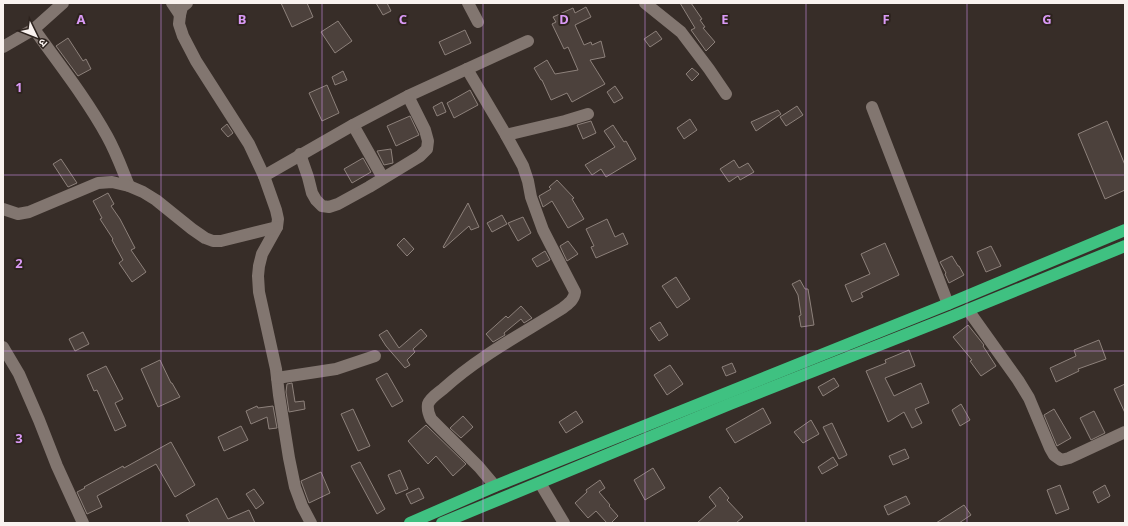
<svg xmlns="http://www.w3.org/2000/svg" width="1128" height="526" font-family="'Noto Sans','Noto Sans Devanagari',sans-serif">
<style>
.building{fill:#4c413c;stroke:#8d817b}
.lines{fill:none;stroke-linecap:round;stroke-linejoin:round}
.street{stroke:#827670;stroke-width:12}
.secondary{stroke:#827670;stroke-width:12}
.highway{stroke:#3fc181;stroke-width:12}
.grid{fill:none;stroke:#da9af6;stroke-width:1;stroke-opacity:0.55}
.grid-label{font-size:13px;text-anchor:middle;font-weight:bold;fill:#da9af6;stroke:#2d231e;stroke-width:4;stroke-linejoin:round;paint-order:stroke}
</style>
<rect width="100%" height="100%" fill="#372d28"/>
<g class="building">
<polygon points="281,3 307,3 313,17 292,27"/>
<polygon points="376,3 387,3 391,11 383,15"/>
<polygon points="680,3 691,3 702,19 700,20 705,27 703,28 715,42 706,51 691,30 695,28"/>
<polygon points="586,7 591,17 575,25 584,45 591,42 592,45 601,41 605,57 590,60 605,84 572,102 567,93 551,100 542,80 541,80 534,68 547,60 555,74 578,70 568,47 564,49 552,24 556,22 553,17 573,8 575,13"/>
<polygon points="338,21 352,41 335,53 321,32"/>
<polygon points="465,30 471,43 445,55 439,42"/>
<polygon points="656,31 662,39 650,47 644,39"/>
<polygon points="68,38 83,61 86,59 91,69 78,76 56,46"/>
<polygon points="692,68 699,74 692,81 686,74"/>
<polygon points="343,71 347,80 335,85 332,77"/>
<polygon points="327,85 339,113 322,121 309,93"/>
<polygon points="615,86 623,98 614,103 607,92"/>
<polygon points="470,90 478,105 454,118 447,103"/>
<polygon points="442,102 446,112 437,116 433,107"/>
<polygon points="797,106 803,115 786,126 780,117"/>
<polygon points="778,110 781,114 756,131 751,122"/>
<polygon points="410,116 419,135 396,146 387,126"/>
<polygon points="690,119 697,130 684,139 677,128"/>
<polygon points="591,121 596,133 583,139 577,125"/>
<polygon points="1107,121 1125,165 1125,190 1105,199 1078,134"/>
<polygon points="227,124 233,133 228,137 221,129"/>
<polygon points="613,125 624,142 626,141 636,159 606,177 601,169 592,175 585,165 615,147 604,131"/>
<polygon points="391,149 393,163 384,165 377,151"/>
<polygon points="363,158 371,172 352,183 344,169"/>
<polygon points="61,159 77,183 68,187 53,164"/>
<polygon points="734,160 739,168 748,163 754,172 740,180 738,176 729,182 720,169"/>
<polygon points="557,180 574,198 572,199 584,219 568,228 552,201 543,207 539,196 551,189 549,187"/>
<polygon points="108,193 114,204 111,206 120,219 135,248 131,250 146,272 132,282 119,263 123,260 112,240 113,239 100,219 102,218 93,201"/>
<polygon points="468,203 479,227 471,230 469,226 444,248 443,247"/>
<polygon points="502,215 507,224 492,232 487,223"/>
<polygon points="523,217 531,233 518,241 508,223"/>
<polygon points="607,219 615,237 623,233 628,244 596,258 591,247 594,246 586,229"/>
<polygon points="404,238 414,249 407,256 397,245"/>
<polygon points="568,241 578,254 567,261 560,246"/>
<polygon points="885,243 899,275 861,293 863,297 852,302 845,285 870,274 861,254"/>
<polygon points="991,246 1001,266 986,272 977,252"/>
<polygon points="545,251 550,260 537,267 532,259"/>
<polygon points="952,256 958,266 959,266 964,275 949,283 945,274 946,273 940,262"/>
<polygon points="676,277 690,299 677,308 662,286"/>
<polygon points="800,280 805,289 808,289 814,325 801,327 799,316 801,315 798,295 792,284"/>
<polygon points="521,306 532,318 524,323 521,319 504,333 505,335 493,342 486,334 506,316 508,318"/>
<polygon points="660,322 668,335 659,341 650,328"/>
<polygon points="968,325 984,345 983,346 996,366 981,376 970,361 972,360 953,337"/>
<polygon points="421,329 427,336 413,349 415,352 407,360 410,365 405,368 386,346 379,335 387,330 399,348"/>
<polygon points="83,332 89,344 75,351 69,339"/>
<polygon points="1099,340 1106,359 1078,369 1079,371 1056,382 1050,368 1076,356 1074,350"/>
<polygon points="909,350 915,366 885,378 894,396 921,383 929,403 915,409 922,423 912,428 904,412 888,422 866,371 886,363 885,360"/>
<polygon points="160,360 171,383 172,383 180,397 158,407 141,369"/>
<polygon points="732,363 736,372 726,376 722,367"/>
<polygon points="670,365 683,384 667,395 654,375"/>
<polygon points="106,366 123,399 115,403 126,426 115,431 97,390 94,391 87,375"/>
<polygon points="387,373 403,401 392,407 376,379"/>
<polygon points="834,378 839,386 823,396 818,387"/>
<polygon points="292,383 295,402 304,401 305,409 289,412 286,392 287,384"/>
<polygon points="1125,384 1125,413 1114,389"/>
<polygon points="961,404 970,420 960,426 952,410"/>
<polygon points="257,406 258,408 273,406 277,428 269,429 267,417 251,424 246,411"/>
<polygon points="763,408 771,423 735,443 726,429"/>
<polygon points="353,409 370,446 358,451 341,414"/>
<polygon points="1054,409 1071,438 1057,446 1044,415"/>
<polygon points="576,411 583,422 566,433 559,422"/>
<polygon points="1094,411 1105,433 1091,440 1080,418"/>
<polygon points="463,416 473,427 461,438 450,428"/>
<polygon points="811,420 819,434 803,443 794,432"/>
<polygon points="832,423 847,455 839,459 823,427"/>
<polygon points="426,425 466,464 453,476 436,456 428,464 408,441"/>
<polygon points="241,426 248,440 224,451 218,437"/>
<polygon points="171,442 195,485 175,497 156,464 97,496 102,507 87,514 77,492 85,488 84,487 123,466 124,468"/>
<polygon points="905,449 909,458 893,465 889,456"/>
<polygon points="833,457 838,465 822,474 818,467"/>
<polygon points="360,462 385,509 377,514 351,466"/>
<polygon points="653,468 665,488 645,500 634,480"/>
<polygon points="400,470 408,489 396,494 388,475"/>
<polygon points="321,472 330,493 309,503 301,481"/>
<polygon points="600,480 605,488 599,492 610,505 609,506 618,516 611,523 607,523 596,511 588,518 575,503 587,492 586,490"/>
<polygon points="1060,485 1069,509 1056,514 1047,490"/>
<polygon points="1105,485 1110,496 1098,503 1093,492"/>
<polygon points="720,487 729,498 727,500 743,517 736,523 697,523 716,506 709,497"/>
<polygon points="419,488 424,498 411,504 406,494"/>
<polygon points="254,489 264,503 256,509 246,494"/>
<polygon points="906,496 910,504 888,515 884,506"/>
<polygon points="217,498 228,519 249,510 255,523 190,523 186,515"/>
<polygon points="964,505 971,515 959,523 936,523"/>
</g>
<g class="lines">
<g class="street">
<polyline points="172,3 180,15"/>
<polyline points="187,3 182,7 180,15 179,24 183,36 196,61 249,144 264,176 276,210 278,219 277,227 262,254 259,266 258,276 259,292 276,369 279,395 289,458 295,487 302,506 311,523"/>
<polyline points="468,3 478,22"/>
<polyline points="645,3 681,32 709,69 726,94"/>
<path d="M34,29C59,64 86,98 107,136C116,152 122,169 129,186"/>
<path d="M467,69L506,135L523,166L528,181L531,197L543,230L562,267L575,292C574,300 569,303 563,308C522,334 479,356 443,389C438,393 430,398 428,404C427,410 429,415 431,419L479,467L495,486"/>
<polyline points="872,107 948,304"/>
<polyline points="353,125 383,178"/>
<polyline points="506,135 565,121 588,114"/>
<polyline points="300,154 308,177 312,193 316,200 322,206 329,207 338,204 369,187 420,156 427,149 428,141 425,130 408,96"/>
<polyline points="264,176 353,125 408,96 528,41"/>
<polyline points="3,209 18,214 29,212 98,183 112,182 129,186 143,192 156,200 192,229 205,238 213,241 221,241 277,227"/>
<polyline points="968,310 1018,380 1029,398 1050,448 1054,455 1061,460 1069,458 1125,432"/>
<polyline points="277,378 336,369 375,356"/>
<polyline points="540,483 564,523"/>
</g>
<g class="secondary">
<polyline points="3,47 34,29 63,3"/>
<polyline points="3,347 19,374 39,420 57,466 83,523"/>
</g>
<g class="highway">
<polyline points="410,523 495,486 948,304 1125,230"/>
<polyline points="442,523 730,404 953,316 1125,246"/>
</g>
</g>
<path class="grid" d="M161,3V523M322,3V523M483,3V523M645,3V523M806,3V523M967,3V523M3,175H1125M3,351H1125"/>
<g class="grid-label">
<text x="81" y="24">A</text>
<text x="242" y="24">B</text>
<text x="403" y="24">C</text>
<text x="564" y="24">D</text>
<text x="725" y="24">E</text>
<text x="886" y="24">F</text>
<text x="1047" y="24">G</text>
<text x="19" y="92">1</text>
<text x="19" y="268">2</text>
<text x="19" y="443">3</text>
</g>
<rect width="1128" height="526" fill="none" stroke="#f9f2ef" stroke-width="8"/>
<g transform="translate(36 36) rotate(133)" stroke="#2d231e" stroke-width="3" paint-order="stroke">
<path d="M0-3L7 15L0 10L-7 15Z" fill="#f9f2ef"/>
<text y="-6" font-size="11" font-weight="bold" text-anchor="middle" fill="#f9f2ef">उ</text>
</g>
</svg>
